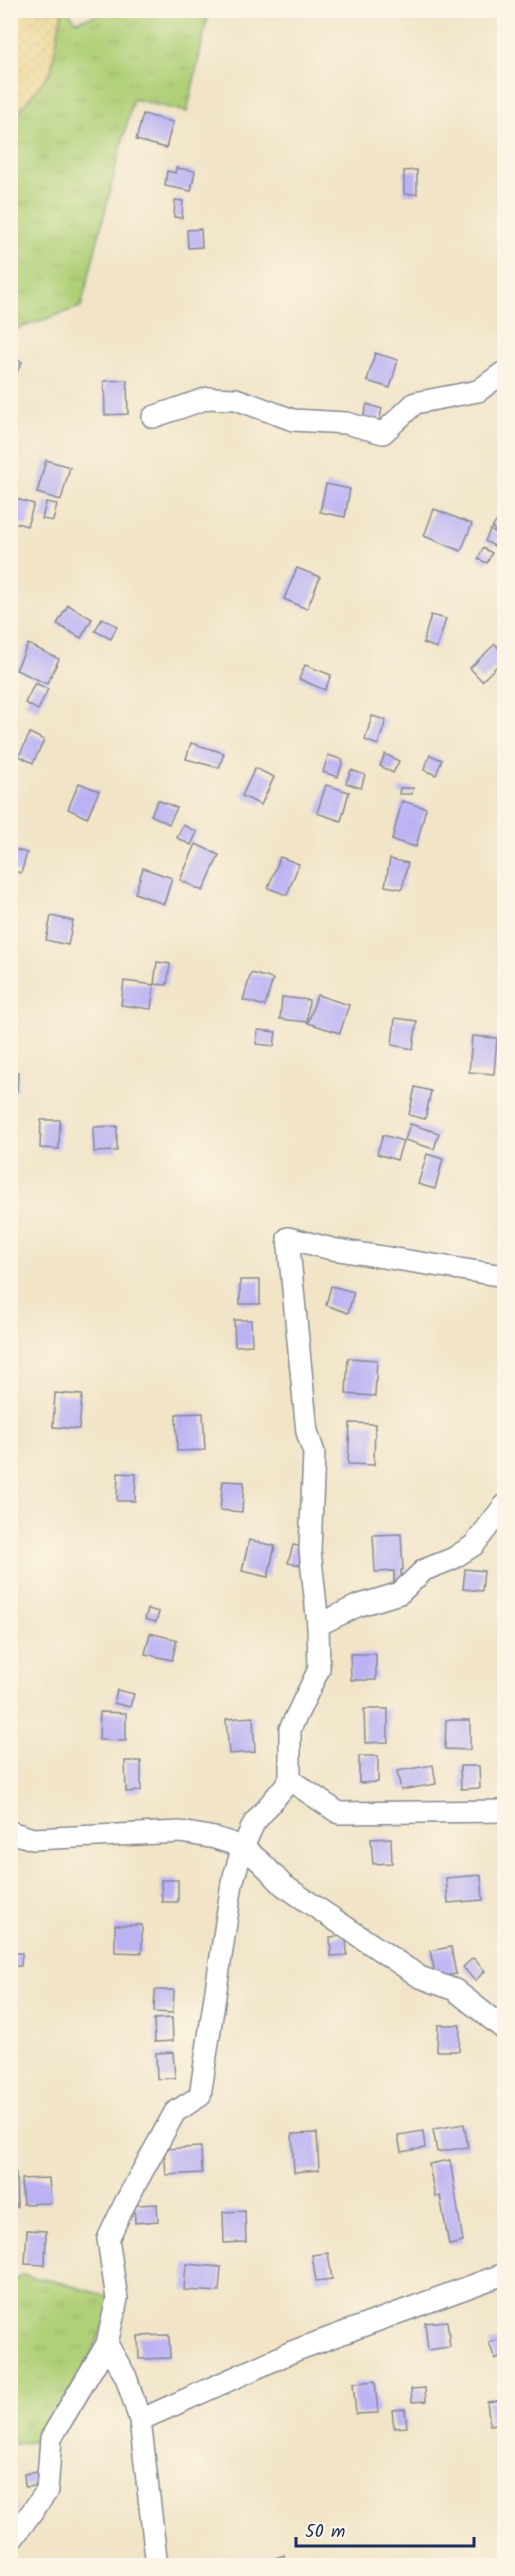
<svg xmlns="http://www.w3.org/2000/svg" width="515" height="2576" font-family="Kalam,sans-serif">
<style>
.grass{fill:url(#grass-tufts);stroke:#66806b;stroke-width:1.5}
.sand{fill:url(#sand-dots);stroke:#84847e;stroke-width:1.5}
.building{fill:#bbb2f4}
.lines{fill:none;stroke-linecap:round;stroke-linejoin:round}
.minor-casing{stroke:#868a92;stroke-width:24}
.minor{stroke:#fff;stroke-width:21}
</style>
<defs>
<pattern id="grass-tufts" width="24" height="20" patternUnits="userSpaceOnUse" patternTransform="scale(1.5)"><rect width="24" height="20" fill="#b0d078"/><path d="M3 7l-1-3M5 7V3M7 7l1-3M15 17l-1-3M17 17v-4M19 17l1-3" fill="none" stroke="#97b36a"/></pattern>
<pattern id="sand-dots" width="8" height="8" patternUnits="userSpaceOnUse" patternTransform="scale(1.5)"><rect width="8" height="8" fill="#eeda9e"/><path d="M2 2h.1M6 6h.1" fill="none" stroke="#ccbb8a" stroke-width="1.8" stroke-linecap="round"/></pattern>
</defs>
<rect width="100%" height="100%" fill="#fcf5e5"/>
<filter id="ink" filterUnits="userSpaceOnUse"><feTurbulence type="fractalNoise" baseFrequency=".0167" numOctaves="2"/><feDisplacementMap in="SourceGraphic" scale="12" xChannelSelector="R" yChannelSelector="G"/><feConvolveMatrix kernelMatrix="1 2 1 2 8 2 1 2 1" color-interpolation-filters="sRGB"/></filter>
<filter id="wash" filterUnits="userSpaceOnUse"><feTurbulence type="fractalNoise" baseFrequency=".008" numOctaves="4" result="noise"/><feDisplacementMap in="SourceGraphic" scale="24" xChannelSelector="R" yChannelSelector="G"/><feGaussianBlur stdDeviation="1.35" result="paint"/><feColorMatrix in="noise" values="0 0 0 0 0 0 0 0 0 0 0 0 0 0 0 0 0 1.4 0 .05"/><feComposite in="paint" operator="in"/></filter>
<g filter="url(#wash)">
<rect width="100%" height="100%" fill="#f1e4c7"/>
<g class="grass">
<polygon points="62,11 68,11 76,21 94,16 104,11 209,11 187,112 133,99 81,307 11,331 10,122 51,71"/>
<polygon points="22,2275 58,2282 117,2299 51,2438 11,2445 11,2281"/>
</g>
<polygon class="sand" points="11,10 62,11 51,71 11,122"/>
<g id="blocks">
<g class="building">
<polygon points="143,114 173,122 166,148 136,140"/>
<polygon points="176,168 195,171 191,191 165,186 167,171 175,173"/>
<polygon points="417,170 417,194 404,194 404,171"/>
<polygon points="175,200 183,201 182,218 174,217"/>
<polygon points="201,229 202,247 188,248 187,230"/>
<polygon points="375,353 398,360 390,388 367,381"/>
<polygon points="10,356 22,362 16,374 10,371"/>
<polygon points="127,380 128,414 105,415 104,381"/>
<polygon points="367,404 382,409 378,426 362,422"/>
<polygon points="46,460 70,467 61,500 37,493"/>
<polygon points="326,484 350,489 345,517 320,512"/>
<polygon points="10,497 34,504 27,526 10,521"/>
<polygon points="46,502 57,504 53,521 42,519"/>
<polygon points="434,509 472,524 461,551 424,536"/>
<polygon points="498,519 504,523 500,533 492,528"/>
<polygon points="490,530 500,535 494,546 485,541"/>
<polygon points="483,548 492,553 487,563 478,559"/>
<polygon points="297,568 320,577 307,609 284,599"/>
<polygon points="68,605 92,619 81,638 57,624"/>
<polygon points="431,615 446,619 437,648 423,643"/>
<polygon points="102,618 117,626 111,639 95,631"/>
<polygon points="28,644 59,659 47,684 16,670"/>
<polygon points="495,644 504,654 504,659 482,681 470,668"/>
<polygon points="305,665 331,675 325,690 299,679"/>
<polygon points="35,683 48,689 38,710 25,703"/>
<polygon points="372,716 386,720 378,745 365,740"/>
<polygon points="30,733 44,740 33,763 19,756"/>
<polygon points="191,743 224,753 219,768 186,759"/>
<polygon points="385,754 399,761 393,773 380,766"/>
<polygon points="328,755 343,760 338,777 323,772"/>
<polygon points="430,755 442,760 436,775 424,770"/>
<polygon points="255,768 274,777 261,805 242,796"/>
<polygon points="351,770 365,775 361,788 346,783"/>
<polygon points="79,783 99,791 87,818 68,809"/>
<polygon points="326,785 349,792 341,821 317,813"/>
<polygon points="400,788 413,788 412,794 399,794"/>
<polygon points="158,800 177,808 169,824 151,815"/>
<polygon points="402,801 426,808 416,847 392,840"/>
<polygon points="183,825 197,832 191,845 177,838"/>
<polygon points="196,844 219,855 203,891 180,880"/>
<polygon points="10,848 27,853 21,873 10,870"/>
<polygon points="280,857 299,864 287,895 268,888"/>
<polygon points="390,859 408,863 402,889 385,886"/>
<polygon points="143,868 172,878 164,904 135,893"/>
<polygon points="51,916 73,921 68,945 46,940"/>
<polygon points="157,962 170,964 167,985 154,984"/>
<polygon points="251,973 273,979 265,1006 243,1000"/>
<polygon points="124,981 154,985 151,1009 121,1005"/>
<polygon points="317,995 349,1005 340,1033 308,1023"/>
<polygon points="282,997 309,1000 307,1022 280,1019"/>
<polygon points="395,1018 417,1021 413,1049 392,1045"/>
<polygon points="258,1030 276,1032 274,1046 256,1044"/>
<polygon points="472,1036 497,1038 494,1074 469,1072"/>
<polygon points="10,1071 18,1072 17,1091 10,1090"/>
<polygon points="415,1087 431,1091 425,1119 409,1115"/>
<polygon points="41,1120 60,1120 59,1149 40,1148"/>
<polygon points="410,1124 439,1133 434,1149 405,1140"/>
<polygon points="117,1126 117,1151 94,1152 93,1127"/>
<polygon points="383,1135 403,1141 397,1160 377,1154"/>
<polygon points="427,1154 443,1159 435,1189 418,1184"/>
<rect x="240" y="1280" width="20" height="24"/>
<polygon points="331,1286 354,1292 348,1313 326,1305"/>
<polygon points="234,1320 251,1320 252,1345 235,1346"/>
<polygon points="348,1358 377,1360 375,1396 346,1394"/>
<polygon points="55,1393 82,1395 79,1429 53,1427"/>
<polygon points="203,1413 205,1450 177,1451 176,1414"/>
<polygon points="350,1423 375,1424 374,1465 348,1464"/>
<polygon points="118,1473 136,1474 135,1501 117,1501"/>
<polygon points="223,1481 244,1482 242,1512 220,1510"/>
<polygon points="401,1534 403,1570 401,1570 401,1583 394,1583 394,1571 375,1572 373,1535"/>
<polygon points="249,1540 275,1546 268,1577 242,1571"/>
<polygon points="293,1545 303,1547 299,1565 288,1563"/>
<polygon points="465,1569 484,1571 482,1591 463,1589"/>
<polygon points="148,1609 159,1612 156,1622 145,1619"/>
<polygon points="150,1633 177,1640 172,1660 145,1654"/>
<polygon points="350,1654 376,1654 376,1680 351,1680"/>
<polygon points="117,1690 134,1694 130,1707 114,1703"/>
<polygon points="364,1709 388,1709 388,1742 365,1743"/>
<polygon points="100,1712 126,1713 126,1741 99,1740"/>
<polygon points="253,1717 255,1752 229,1754 226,1719"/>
<polygon points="446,1720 470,1720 470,1750 445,1749"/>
<polygon points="359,1756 378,1756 378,1782 359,1783"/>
<polygon points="125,1761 141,1761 141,1791 126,1792"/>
<polygon points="433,1765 436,1784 401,1790 397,1771"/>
<polygon points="460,1766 479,1766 480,1788 461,1789"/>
<polygon points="391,1838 392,1863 373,1864 371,1839"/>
<polygon points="481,1875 483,1900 448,1903 446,1878"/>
<polygon points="161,1880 178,1880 178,1902 162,1902"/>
<polygon points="115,1925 142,1925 142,1953 115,1952"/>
<polygon points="346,1936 347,1955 331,1956 330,1937"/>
<polygon points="451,1947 456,1974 436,1978 430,1951"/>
<polygon points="15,1953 22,1953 21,1966 15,1966"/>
<polygon points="473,1958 485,1971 475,1981 463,1967"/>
<polygon points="155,1990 174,1990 173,2013 154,2012"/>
<polygon points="10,2005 16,2006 13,2020 10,2020"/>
<polygon points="172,2018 173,2041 155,2042 154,2019"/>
<polygon points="438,2025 460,2025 459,2051 437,2051"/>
<polygon points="173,2052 175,2078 157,2079 156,2053"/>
<polygon points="464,2124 468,2147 437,2152 433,2129"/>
<polygon points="423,2131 425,2148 401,2152 398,2135"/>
<polygon points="317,2133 319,2170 294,2172 292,2134"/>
<polygon points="201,2147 202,2173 166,2175 164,2149"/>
<polygon points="450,2160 463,2242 449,2245 440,2196 435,2197 429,2164"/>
<polygon points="10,2173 16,2173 17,2207 10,2207"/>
<polygon points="49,2178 51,2203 23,2204 21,2179"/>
<polygon points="157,2204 158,2221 135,2223 134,2205"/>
<polygon points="245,2211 246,2242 224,2243 223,2212"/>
<polygon points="27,2230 46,2231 45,2265 25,2264"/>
<polygon points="328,2253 332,2279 316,2281 312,2255"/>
<polygon points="186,2264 221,2267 219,2292 184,2290"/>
<polygon points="447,2321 450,2347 428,2350 425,2323"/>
<polygon points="169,2335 170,2358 139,2359 138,2336"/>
<polygon points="504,2337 504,2355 495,2359 489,2343"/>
<polygon points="375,2381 378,2413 356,2414 353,2383"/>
<polygon points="425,2388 426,2401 412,2402 411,2389"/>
<polygon points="504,2400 504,2423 490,2425 487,2402"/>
<polygon points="405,2409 407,2427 394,2428 392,2410"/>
<polygon points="37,2472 38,2486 25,2487 24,2474"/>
<polygon points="14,2490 17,2513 10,2514 10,2491"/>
<polygon points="284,2555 287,2566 262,2566 261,2563"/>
</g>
</g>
</g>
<g filter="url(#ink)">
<use href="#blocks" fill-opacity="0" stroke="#868a92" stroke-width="1.5"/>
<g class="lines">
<g class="minor-casing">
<g id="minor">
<polyline points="153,417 208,398 236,399 293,420 346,423 383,433 415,403 478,391 504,372"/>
<polyline points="318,1625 357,1606 400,1593 424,1570 452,1559 474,1545 504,1506"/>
<polyline points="290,1780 339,1813 504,1811"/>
<polyline points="10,1832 33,1839 181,1832 215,1838 243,1847 262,1863 283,1885 420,1977 455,1990 504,2029"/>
<polyline points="107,2344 126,2377 140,2420 157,2566"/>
<polyline points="140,2420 294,2351 504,2274"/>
<polyline points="10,2542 47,2491 51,2438 107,2344 117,2299 108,2239 125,2203 175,2112 200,2096 232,1883 243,1847 254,1823 290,1780 290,1729 319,1669 318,1625 310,1550 314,1453 307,1432 288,1238 332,1249 504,1276"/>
</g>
</g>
<use href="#minor" class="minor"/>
</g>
</g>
<rect width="515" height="2576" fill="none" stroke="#fcf5e5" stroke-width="36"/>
<path d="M296 2537v9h178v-9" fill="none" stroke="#1b2f5e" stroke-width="3"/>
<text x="305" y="2537" font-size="18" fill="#1b2f5e" stroke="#fcf5e5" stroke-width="4.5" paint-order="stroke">50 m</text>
</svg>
